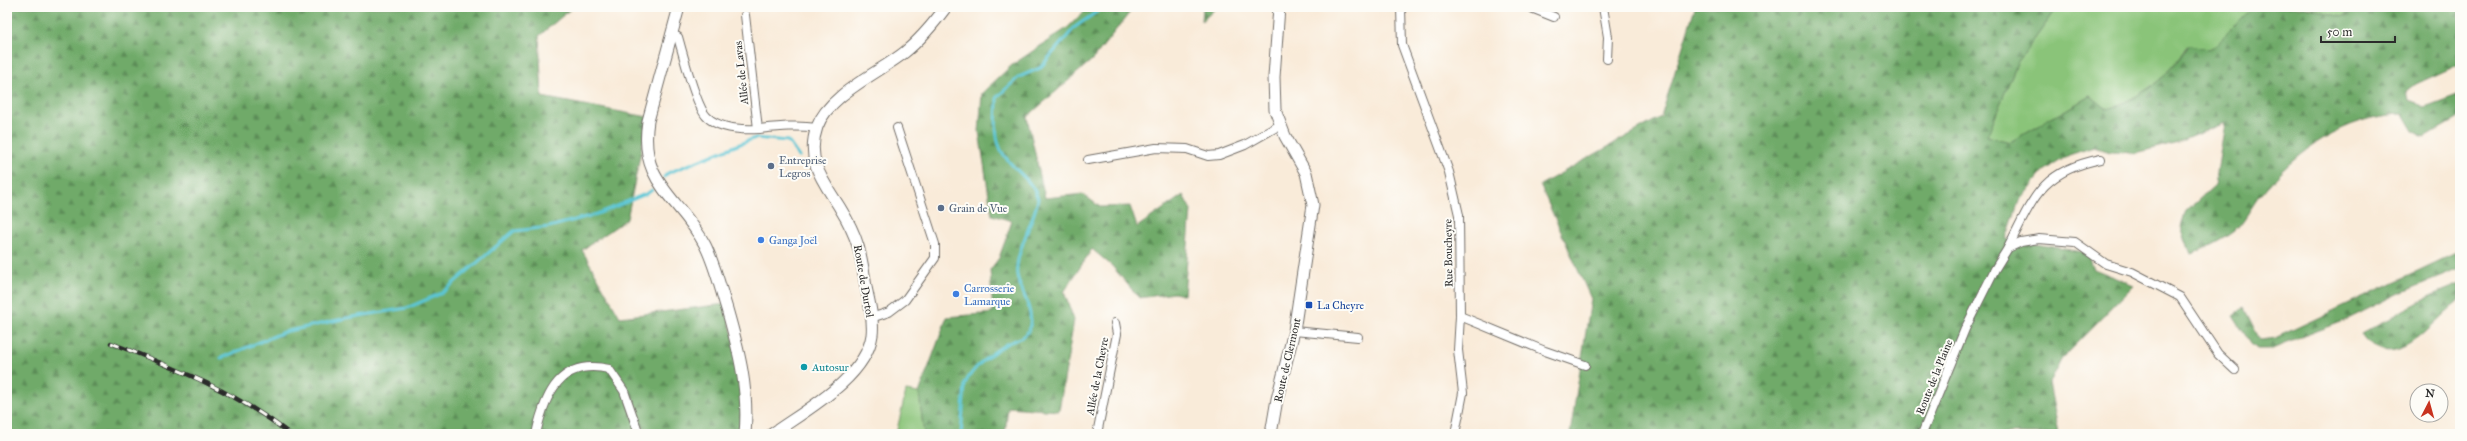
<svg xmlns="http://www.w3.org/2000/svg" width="2467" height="441" font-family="'IM FELL Great Primer',serif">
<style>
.grass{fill:#8ac479;stroke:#5a7852}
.forest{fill:url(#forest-firs);stroke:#4d6a4a}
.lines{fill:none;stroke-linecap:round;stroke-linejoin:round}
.stream{stroke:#5bc6d5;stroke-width:3}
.street-casing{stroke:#736e68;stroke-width:10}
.secondary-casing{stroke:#736e68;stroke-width:13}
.street{stroke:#fff;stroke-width:8}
.secondary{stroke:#fff;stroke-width:11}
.rail-casing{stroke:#2b2b2b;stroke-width:4.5}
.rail{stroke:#fdfcf7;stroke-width:3;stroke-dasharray:9;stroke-linecap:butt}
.service-dot{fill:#5c6f8a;stroke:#fdfcf7;stroke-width:1.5}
.shop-dot{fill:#3f7fe0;stroke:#fdfcf7;stroke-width:1.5}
.transit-dot{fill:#1a4fb4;stroke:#fdfcf7;stroke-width:1.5}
.culture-dot{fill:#0f9aa8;stroke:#fdfcf7;stroke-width:1.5}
.labels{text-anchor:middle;stroke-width:4;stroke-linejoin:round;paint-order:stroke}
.street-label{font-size:11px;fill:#2b2b2b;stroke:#fdfcf7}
.service-label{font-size:11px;fill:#4e5e75;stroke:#fdfcf7;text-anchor:start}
.shop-label{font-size:11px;fill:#366cbe;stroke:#fdfcf7;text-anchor:start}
.transit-label{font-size:11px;fill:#164399;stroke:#fdfcf7;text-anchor:start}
.culture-label{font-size:11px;fill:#0d838f;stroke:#fdfcf7;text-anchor:start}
</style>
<defs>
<pattern id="forest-firs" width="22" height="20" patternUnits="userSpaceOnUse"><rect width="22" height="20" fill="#6faa69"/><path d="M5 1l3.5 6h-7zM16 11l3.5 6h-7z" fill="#5b8b57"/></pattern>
</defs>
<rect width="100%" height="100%" fill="#fdfcf7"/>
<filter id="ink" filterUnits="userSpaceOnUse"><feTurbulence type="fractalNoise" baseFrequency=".025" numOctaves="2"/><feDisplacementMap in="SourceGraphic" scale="8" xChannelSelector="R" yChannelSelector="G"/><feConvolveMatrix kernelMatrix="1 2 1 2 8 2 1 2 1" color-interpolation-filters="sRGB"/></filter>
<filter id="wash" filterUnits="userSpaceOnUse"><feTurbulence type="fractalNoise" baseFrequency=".012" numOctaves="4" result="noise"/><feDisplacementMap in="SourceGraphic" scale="16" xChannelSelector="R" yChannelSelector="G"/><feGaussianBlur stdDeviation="0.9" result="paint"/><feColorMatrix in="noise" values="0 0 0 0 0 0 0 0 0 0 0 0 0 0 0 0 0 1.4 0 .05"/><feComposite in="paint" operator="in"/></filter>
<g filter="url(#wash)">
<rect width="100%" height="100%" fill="#f9ebd9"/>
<g class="grass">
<path d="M2058,7H2253L2214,46L2208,49L2187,46C2170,78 2140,97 2107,110L2090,96L2010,142L1987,136L2017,63Z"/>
<polygon points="2307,7 2361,7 2341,17"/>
<polygon points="906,391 919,393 924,434 896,434"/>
</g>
<g class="forest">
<polygon points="7,7 573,7 539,36 542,97 648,117 627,219 582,250 620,317 725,304 746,386 744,434 7,434"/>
<polygon points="1089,7 1134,7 1093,59 1027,117 1045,198 1083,194 1100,207 1130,206 1137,227 1183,195 1191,210 1184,295 1174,293 1139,298 1112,266 1092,249 1064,292 1074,320 1059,411 1008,407 1005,434 924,434 919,393 947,317 993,313 990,270 999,258 1012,221 992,215 979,132 982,93 1012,65 1067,28"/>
<polygon points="1203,7 1217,7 1202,21"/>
<path d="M1695,7H2058L2017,63L1987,136L2010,142L2090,96L2107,110C2140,97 2170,78 2188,46L2208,49L2214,46L2253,7H2307L2341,17L2361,7H2460V64L2416,84L2407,91L2409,100L2425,107L2460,94V117L2425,137L2413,131L2403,114C2345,116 2297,150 2261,194C2252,205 2245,221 2234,231C2221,241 2206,248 2191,254L2181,227L2186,211L2215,185L2225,123L2178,142L2136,153L2109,152L2094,147L2069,155L2044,171L2019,201L2006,239L2088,253L2094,269L2134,285L2061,359L2049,383L2059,434H1570L1591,299L1540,185L1661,117Z"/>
<polygon points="2460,251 2460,269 2400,293 2344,321 2269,349 2257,349 2251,344 2233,316 2244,308 2260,340 2275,338"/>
<path d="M2460,284V301C2437,315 2406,363 2377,348C2369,344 2365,342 2361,334L2428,297Z"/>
</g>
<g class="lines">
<g class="stream">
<polyline points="664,177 668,173 755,138 788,141 799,157"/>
<polyline points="221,358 284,332 347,318 407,308 442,293 514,231 549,227 597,214 648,193 652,190"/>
<path d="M961,434L965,384C971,369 991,353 1006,344C1012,340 1022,340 1027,333C1038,315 1020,291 1017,275C1014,254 1035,219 1038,199C1032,178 1012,170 1002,152C993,135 997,116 997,97L1019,77L1040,68L1075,27L1098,11L1100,7"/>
</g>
</g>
</g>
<g filter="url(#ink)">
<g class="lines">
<g class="street-casing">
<g id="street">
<polyline points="1401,7 1402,45 1449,172 1459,215 1460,316 1458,350 1463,393 1455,434"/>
<polyline points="1529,7 1554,17"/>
<polyline points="1603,7 1608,37 1607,59"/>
<polyline points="745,15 758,129"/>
<path d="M672,34L678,37C683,54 696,107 707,117C720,129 743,130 759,129C779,127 797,125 817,128"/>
<polyline points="1088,160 1156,148 1187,149 1208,156 1219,155 1245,145 1280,125"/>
<path d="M2008,248C2033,198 2041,171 2101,159"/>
<polyline points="1460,316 1545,351 1585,365"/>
<polyline points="871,318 889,312 905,300 935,258 935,244 897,128"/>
<polyline points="1294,331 1358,337"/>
<path d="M536,434C545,393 561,358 609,369L624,391L639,434"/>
<polyline points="1097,434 1117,334 1115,323"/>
<polyline points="1922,434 1965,329 1995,269 2008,248 2021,242 2039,239 2075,242 2106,264 2132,272 2180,297 2218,354 2235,370"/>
</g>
</g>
<g class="secondary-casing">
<g id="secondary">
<path d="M679,7L648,121C638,184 680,197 705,245C715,265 720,287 727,309C739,351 749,390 745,434"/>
<path d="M772,434C804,411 866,378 872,335C874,319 869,302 866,287C861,253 858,237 840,208C824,182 805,161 817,127C829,94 879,73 905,52C921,39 934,23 946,7"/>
<polyline points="1271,434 1277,399 1294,331 1313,205 1306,173 1285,136 1275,110 1274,77 1279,7"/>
</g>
</g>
<use href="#street" class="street"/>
<use href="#secondary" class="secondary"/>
<g class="rail-casing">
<path id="rail" d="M111,343C177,369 233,390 290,434"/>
</g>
<use href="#rail" class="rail"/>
</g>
</g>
<g class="service-dot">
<circle cx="771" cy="166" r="4"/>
<circle cx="941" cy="208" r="4"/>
</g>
<g class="shop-dot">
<circle cx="761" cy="240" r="4"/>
<circle cx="956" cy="294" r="4"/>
</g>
<rect class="transit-dot" x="1305" y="301" width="8" height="8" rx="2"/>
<circle class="culture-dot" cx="804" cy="367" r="4"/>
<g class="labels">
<g class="street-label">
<text transform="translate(741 73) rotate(-96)" y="4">Allée de Lavas</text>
<text transform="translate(1448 253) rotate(-91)" y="4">Rue Boucheyre</text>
<text transform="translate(864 281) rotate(80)" y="4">Route de Durtol</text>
<text transform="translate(1287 360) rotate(-77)" y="4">Route de Clermont</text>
<text transform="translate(1097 376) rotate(-79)" y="4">Allée de la Cheyre</text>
<text transform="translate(1934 377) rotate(-68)" y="4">Route de la Plaine</text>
</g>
<g class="service-label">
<text x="779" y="164">Entreprise<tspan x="779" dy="13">Legros</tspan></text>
<text x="949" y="212">Grain de Vue</text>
</g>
<g class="shop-label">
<text x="769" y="244">Ganga Joël</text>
<text x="964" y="292">Carrosserie<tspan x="964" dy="13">Lamarque</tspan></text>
</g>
<g class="transit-label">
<text x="1317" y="309">La Cheyre</text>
</g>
<g class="culture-label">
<text x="812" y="371">Autosur</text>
</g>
</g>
<rect width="2467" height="441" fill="none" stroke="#fdfcf7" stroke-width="24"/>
<g transform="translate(2429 403) rotate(6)"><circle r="19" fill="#fdfcf7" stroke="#a9a8a5"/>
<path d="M0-3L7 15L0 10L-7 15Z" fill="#c8321e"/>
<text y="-6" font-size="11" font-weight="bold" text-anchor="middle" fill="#2b2b2b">N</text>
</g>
<path d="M2321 36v6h74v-6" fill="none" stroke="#2b2b2b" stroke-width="2"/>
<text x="2327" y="36" font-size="12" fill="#2b2b2b" stroke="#fdfcf7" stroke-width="3" paint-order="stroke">50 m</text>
</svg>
